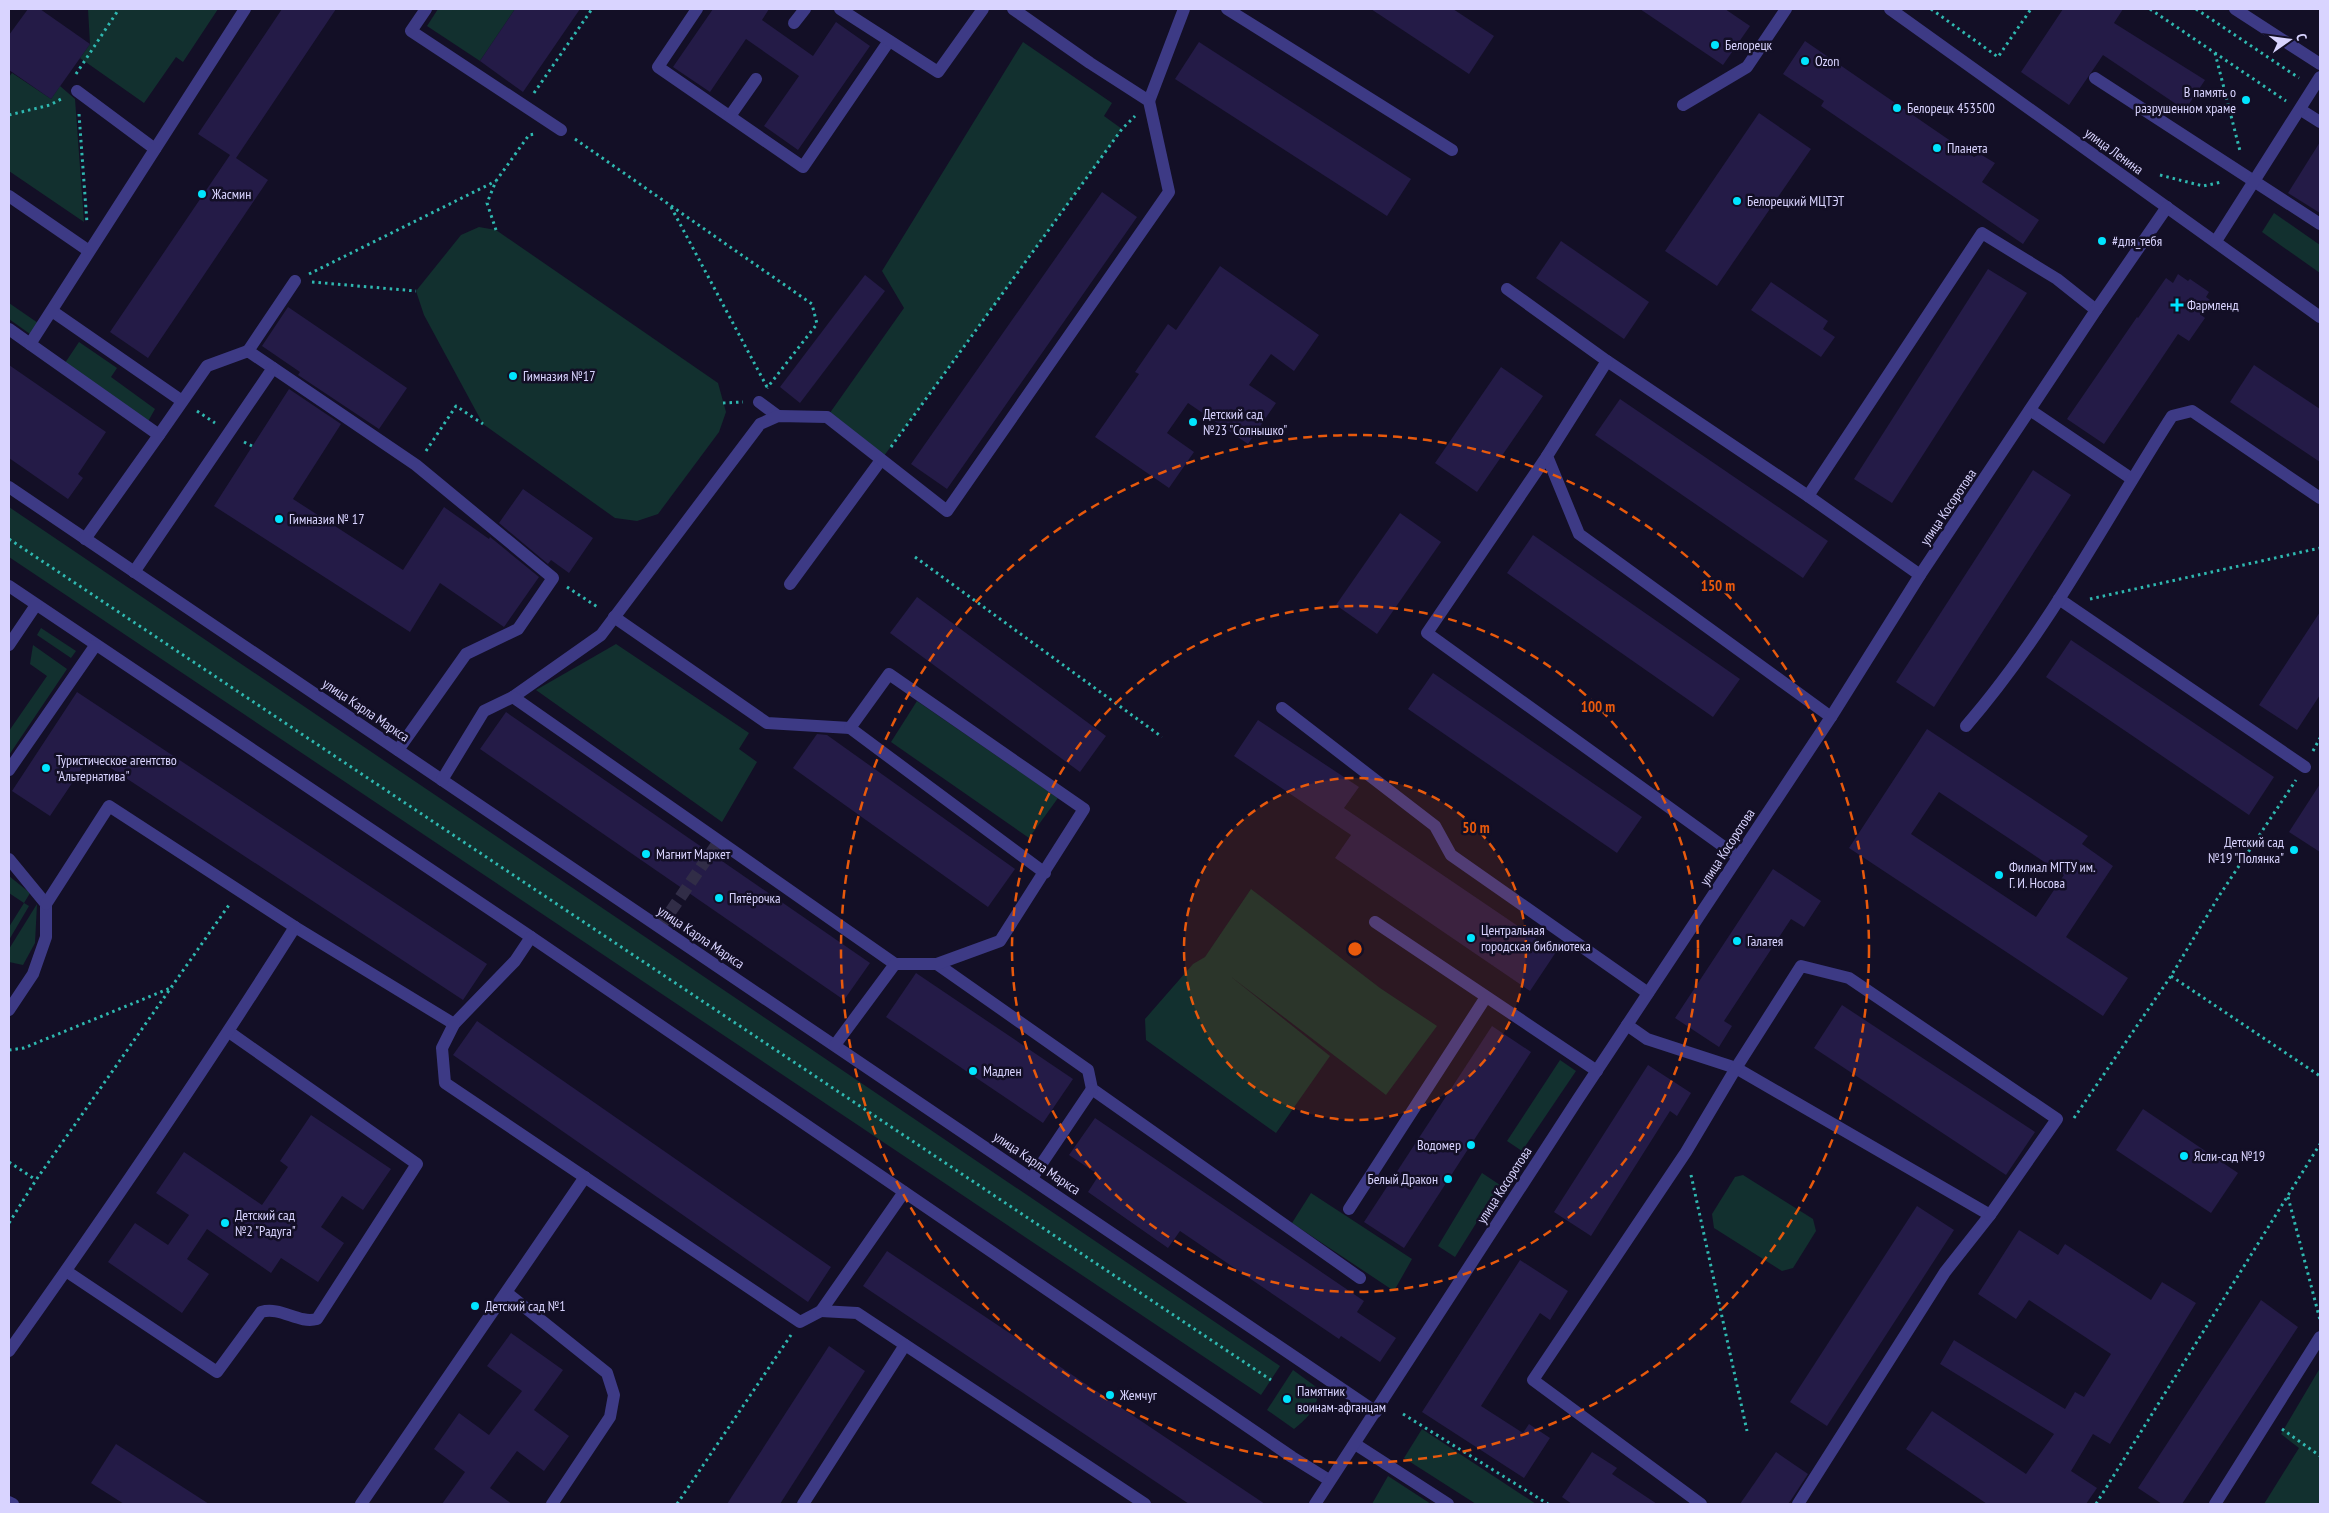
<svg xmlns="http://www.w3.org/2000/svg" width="2329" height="1513" font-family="'PT Sans Narrow',sans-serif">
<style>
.green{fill:#12302f}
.building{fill:#241b47;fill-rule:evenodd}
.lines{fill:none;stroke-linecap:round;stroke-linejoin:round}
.minor-tunnel{stroke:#312d47;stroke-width:12;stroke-dasharray:12 6;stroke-linecap:butt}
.path{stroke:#2fb8b0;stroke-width:3;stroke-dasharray:2.5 4;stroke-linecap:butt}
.minor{stroke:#3d3a85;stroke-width:12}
.ring{fill:none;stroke:#e8590c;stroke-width:2.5;stroke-dasharray:9 6}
.poi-dot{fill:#00e5ff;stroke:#130f26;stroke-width:2}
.labels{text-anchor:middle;stroke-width:5;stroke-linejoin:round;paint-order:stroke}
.poi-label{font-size:14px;fill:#d9d4ff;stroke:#130f26;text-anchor:start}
.street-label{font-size:14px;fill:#d9d4ff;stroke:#130f26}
.centre{fill:#e8590c;stroke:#130f26;stroke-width:2.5}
.ring-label{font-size:15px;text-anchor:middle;font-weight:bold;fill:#e8590c;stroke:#130f26;stroke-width:5;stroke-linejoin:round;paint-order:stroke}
</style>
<rect width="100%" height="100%" fill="#130f26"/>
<g class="green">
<polygon points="88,9 218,9 183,62 176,57 144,103 80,58 90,44"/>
<polygon points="438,9 515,9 480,61 427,26"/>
<polygon points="1023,42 1112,103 1104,116 1122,129 881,460 827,417 904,308 882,271"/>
<polygon points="12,73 51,99 60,86 75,99 84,222 9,171 9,77"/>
<polygon points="2274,213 2320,245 2320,273 2262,232"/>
<polygon points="479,227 496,230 718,383 726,412 719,432 658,514 637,521 615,518 483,424 424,315 416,291 461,235"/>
<polygon points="9,303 38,323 30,334 9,319"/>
<polygon points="79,342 117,368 111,377 155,409 146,425 63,366"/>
<polygon points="9,507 1280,1366 1261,1395 9,557"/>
<polygon points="41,628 76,651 71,658 37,635"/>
<polygon points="616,644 749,733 739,749 757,762 722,822 536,690"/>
<polygon points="33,645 67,669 9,755 9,731 47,676 30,664"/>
<polygon points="917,701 1058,798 1029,838 891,742"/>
<polygon points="9,876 30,893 24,903 29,906 9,940 9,927 24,903 9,893"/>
<polygon points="1251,889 1380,988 1437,1026 1386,1095 1230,976 1330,1056 1276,1133 1146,1040 1145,1019 1193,964 1205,957"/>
<polygon points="37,904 35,943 23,965 9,962 9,949"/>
<polygon points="1560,1060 1576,1071 1522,1151 1507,1141"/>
<polygon points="1482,1173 1500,1185 1455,1257 1438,1246"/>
<polygon points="1743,1175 1813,1219 1816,1231 1793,1268 1782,1271 1714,1228 1712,1214 1735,1177"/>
<polygon points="1311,1193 1412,1259 1394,1291 1292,1223"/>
<polygon points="2320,1368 2320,1504 2264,1504 2299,1448 2281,1434"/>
<path d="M1293,1370L1319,1389C1317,1408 1309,1417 1294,1429L1267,1410Z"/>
<polygon points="1422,1429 1536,1504 1476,1504 1404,1458"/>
<polygon points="1388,1476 1431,1504 1372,1504"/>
</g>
<g class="building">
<polygon points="28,9 40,9 90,44 51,99 9,70 9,35"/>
<polygon points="282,9 336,9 236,158 268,180 148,358 110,332 230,155 198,134"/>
<polygon points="515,9 580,9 523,92 480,61"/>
<polygon points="713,9 769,9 762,20 813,56 836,22 870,46 798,150 764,126 799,76 746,39 710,92 673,67"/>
<polygon points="1371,9 1453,9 1494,36 1469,74"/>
<polygon points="1640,9 1725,9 1750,26 1723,65"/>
<polygon points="2063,9 2123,9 2114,23 2205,80 2185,110 2103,55 2069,105 2021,72"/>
<polygon points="1805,41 1974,157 1980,154 1995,163 1982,182 2039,220 2023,244 1821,106 1824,101 1783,74"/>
<polygon points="1199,42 1411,179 1387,216 1175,79"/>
<polygon points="1759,113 1811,149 1717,286 1665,251"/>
<polygon points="2320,142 2320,213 2288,193"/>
<polygon points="1102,192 1137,217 947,489 911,464"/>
<polygon points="1561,241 1649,302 1624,339 1536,278"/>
<polygon points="1220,266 1319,335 1294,371 1271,354 1249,385 1276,403 1248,444 1188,403 1167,433 1194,452 1169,488 1095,437 1139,374 1135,372 1168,324 1176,330"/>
<polygon points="1988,269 2027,293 1892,503 1854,479"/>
<polygon points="2178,274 2188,281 2190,279 2209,292 2206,297 2210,300 2200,314 2205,318 2189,341 2178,334 2104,444 2067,419 2137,317 2138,318 2166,278 2173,283"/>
<polygon points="865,275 885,291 800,403 780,387"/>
<polygon points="1771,282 1828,321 1823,329 1835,337 1821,357 1751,310"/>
<polygon points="288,307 407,388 379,429 298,375 300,372 262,346"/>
<polygon points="9,365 106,432 78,474 83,478 68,499 9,458"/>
<polygon points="2254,365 2320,409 2320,462 2230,402"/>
<polygon points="1501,367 1543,396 1477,492 1435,463"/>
<polygon points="289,389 341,424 293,499 403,570 444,507 489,539 490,537 539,577 504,627 440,583 410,632 214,506"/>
<polygon points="1620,399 1828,541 1803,578 1595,435"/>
<polygon points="2033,470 2071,495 1934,707 1896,682"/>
<polygon points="523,489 593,538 569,573 551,560 548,564 499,523"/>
<polygon points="1400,513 1441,542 1377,634 1336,605"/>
<polygon points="1533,535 1740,679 1713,717 1507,573"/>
<polygon points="917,597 1106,736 1080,772 890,633"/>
<polygon points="2320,612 2320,695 2297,730 2259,705"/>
<polygon points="2071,640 2274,777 2249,815 2046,677"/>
<polygon points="1433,673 1642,817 1617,853 1408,709"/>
<polygon points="77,692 487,964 463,1000 91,755 50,816 12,791"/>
<polygon points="506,712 870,963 844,1000 480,749"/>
<polygon points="1258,720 1359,787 1344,808 1556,952 1530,991 1335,858 1351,835 1234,756"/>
<path d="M1927,729L2088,836L2082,844L2113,866L2066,937L2128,978L2103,1016L1849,848ZM1939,792L2064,875L2036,917L1911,834Z"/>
<polygon points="817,734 827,735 1015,869 988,907 793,768"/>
<polygon points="2320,784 2320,852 2289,832"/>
<polygon points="1773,869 1821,901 1804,927 1791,919 1724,1021 1732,1026 1719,1047 1675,1018"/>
<polygon points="916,973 1073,1079 1043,1123 886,1017"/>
<polygon points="1842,1005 2035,1132 2006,1175 1814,1048"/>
<polygon points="477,1021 831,1267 808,1302 453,1055"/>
<polygon points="1492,1026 1531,1052 1404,1248 1364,1222"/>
<polygon points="1648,1065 1691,1093 1677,1116 1670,1111 1591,1236 1554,1212"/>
<polygon points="2143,1109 2238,1173 2211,1213 2116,1150"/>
<polygon points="311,1115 391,1169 363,1210 342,1196 321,1227 344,1243 318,1282 281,1258 271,1273 207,1229 187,1259 209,1274 182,1313 108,1262 135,1223 168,1245 189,1215 156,1193 184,1152 262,1205 288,1167 280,1161"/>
<polygon points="1095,1118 1364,1301 1357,1312 1396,1338 1380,1362 1341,1336 1339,1339 1180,1231 1168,1248 1088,1192 1099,1175 1069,1155"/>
<polygon points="1917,1206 1954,1230 1827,1426 1790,1402"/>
<polygon points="2019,1230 2058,1255 2065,1244 2151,1300 2162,1282 2196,1303 2110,1444 2093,1434 2071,1471 2097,1488 2086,1504 1987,1504 1906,1449 1932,1411 2026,1474 2054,1434 1940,1364 1954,1340 2065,1409 2075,1392 2084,1397 2111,1354 2029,1300 2016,1319 1978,1294"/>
<polygon points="887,1251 1265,1504 1189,1504 863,1286"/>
<polygon points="1520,1260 1568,1291 1550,1320 1540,1313 1481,1406 1523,1433 1529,1424 1550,1438 1524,1478 1422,1412"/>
<polygon points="2261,1300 2298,1327 2182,1504 2162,1504 2138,1488"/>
<polygon points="511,1333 563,1370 534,1410 569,1436 544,1471 517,1451 490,1488 512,1504 442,1504 465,1472 434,1449 459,1413 489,1435 522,1391 487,1366"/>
<polygon points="829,1346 865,1371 780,1504 727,1504"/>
<polygon points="116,1444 209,1504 124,1504 91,1483"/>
<polygon points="1592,1452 1617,1468 1612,1474 1657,1504 1572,1504 1562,1497"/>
<polygon points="1776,1452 1808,1474 1791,1500 1788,1504 1740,1504"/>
</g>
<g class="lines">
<polyline class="minor-tunnel" points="660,927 719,841"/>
<g class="path">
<polyline points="1931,9 1998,57 2031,9"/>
<polyline points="2150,9 2286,101"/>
<polyline points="2196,9 2299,78"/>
<polyline points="2215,53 2240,151"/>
<polyline points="76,74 119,9"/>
<polyline points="534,93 592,9"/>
<polyline points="79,114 87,223"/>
<polyline points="9,115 50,105 63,98"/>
<polyline points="575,139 812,304 817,324 767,388"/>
<polyline points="2160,175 2203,186 2222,182"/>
<polyline points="671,207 767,387"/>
<polyline points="496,230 487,203 496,181 529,135 535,134"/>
<polyline points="309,274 496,181"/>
<polyline points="312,282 416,291"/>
<polyline points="723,403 743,402"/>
<polyline points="197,411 215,423"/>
<polyline points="244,442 252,446"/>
<polyline points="891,447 1122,129 1135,116"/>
<polyline points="426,451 456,406 483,424"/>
<polyline points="9,539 1271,1380"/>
<polyline points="915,557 1162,737"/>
<polyline points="567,587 599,608"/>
<polyline points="2090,599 2320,548"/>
<polyline points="2313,751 2320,738"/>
<polyline points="2171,976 2320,1076"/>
<polyline points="9,1050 24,1048 173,987"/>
<polyline points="2074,1118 2171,976 2219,896 2296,780"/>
<polyline points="9,1162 36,1180"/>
<polyline points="1691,1175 1747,1431"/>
<polyline points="2288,1197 2320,1320"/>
<polyline points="9,1223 36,1180 229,905"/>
<polyline points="1403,1414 1548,1504"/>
<polyline points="2282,1429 2320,1456"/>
<polyline points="677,1504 791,1335"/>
<polyline points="2096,1504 2320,1144"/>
</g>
<g class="minor">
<polyline points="426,9 411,31 561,130"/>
<polyline points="697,9 658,67 803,167 889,41"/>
<polyline points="840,9 938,72 983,9"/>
<polyline points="1227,9 1452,150"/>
<polyline points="1890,9 2320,317"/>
<polyline points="2235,9 2320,64"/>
<polyline points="794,23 805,9"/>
<polyline points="2095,78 2320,224"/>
<polyline points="77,91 155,149"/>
<polyline points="1149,101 1184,9"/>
<polyline points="1683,105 1747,67 1786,9"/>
<polyline points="2301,110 2320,122"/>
<polyline points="730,116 756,79"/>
<polyline points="9,196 89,251"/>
<polyline points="2216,241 2320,77"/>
<polyline points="1507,289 1607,361 1808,496 1920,575"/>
<polyline points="52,311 182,401"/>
<polyline points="9,329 30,344"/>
<polyline points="248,351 295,281"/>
<polyline points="1607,361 1547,456 1579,534 1831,717"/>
<polyline points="759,402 778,416"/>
<polyline points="2030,410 2132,479"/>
<polyline points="159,435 207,366 248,351 416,465 553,578 518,629 466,654 398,750"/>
<polyline points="1547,456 1427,633 1738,857"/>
<polyline points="9,487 1376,1412"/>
<polyline points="1808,496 1982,233 2057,279 2096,310"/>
<polyline points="85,539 159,435 30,344 245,9"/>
<polyline points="134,572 273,368"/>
<polyline points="790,584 881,460"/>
<polyline points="9,586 531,937 1292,1457 1329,1480"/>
<polyline points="2059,599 2305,767"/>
<polyline points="614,617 767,723 850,728"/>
<polyline points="9,645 36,605"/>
<polyline points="513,697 601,635 760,424 778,416 827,417 947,511 1169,192 1149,101 1090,63 1013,9"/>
<polyline points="1282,708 1435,826 1451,855 1648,993"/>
<path d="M1966,726C2047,633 2105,520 2172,416L2192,411L2320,498"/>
<polyline points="9,770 95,646"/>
<polyline points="442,780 484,711 513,697 895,964"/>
<polyline points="9,859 46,904 46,937 33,974 9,1010"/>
<polyline points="46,904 109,806 295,927 454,1024 515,961 531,937"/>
<polyline points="1375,922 1597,1071"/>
<polyline points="937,964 1088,1070 1092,1089 1360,1278"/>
<polyline points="454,1024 442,1048 445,1083 800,1322 821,1311"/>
<polyline points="1627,1025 1647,1039 1736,1068 1990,1215 1945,1272 1798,1504"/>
<polyline points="835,1045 895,964 937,964 1000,941 1084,809 889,674 850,728 1045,873"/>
<polyline points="1032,1178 1092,1089"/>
<polyline points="904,1192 821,1311 857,1313 1145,1504"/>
<polyline points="1349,1209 1486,997"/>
<path d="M66,1271L217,1372L261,1312C281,1306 298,1324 317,1319L417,1164L229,1032"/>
<polyline points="507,1293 607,1373 614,1395 610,1417 552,1504"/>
<path d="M9,1351C108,1212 204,1071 295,927"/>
<polyline points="1355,1444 1448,1504"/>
<polyline points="9,1502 13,1504"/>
<polyline points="361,1504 585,1177"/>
<polyline points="803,1504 905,1345"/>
<polyline points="1315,1504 1578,1099 1831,717 1920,575 2096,310 2167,207"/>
<polyline points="1701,1504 1533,1380 1686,1152 1736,1068 1801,966 1849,978 2057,1119 1990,1215"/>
<polyline points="2215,1504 2320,1337"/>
</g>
</g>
<circle cx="1355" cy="949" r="171" fill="#e8590c" fill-opacity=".12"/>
<g class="ring">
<circle cx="1355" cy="949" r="171"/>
<circle cx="1355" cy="949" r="343"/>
<circle cx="1355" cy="949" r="514"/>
</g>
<g class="poi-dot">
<circle cx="1715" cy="45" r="5"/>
<circle cx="1805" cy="61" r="5"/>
<circle cx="2246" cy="100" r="5"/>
<circle cx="1897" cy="108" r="5"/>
<circle cx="1937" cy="148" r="5"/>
<circle cx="202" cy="194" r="5"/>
<circle cx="1737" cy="201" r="5"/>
<circle cx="2102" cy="241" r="5"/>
<path d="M2174.5 297.5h5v5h5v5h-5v5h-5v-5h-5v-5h5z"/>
<circle cx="513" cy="376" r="5"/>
<circle cx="1193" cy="422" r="5"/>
<circle cx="279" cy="519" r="5"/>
<circle cx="46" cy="768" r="5"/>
<circle cx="2294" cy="850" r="5"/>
<circle cx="646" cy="854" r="5"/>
<circle cx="1999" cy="875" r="5"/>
<circle cx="719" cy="898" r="5"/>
<circle cx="1471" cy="938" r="5"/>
<circle cx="1737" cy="941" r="5"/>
<circle cx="973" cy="1071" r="5"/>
<circle cx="1471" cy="1145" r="5"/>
<circle cx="2184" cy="1156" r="5"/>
<circle cx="1448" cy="1179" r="5"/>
<circle cx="225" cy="1223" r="5"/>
<circle cx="475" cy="1306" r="5"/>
<circle cx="1110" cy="1395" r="5"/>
<circle cx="1287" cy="1399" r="5"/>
</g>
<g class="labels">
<g class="poi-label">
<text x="1725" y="50">Белорецк</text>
<text x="1815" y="66">Ozon</text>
<text x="2236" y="97" text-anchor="end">В память о<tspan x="2236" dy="16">разрушенном храме</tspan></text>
<text x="1907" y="113">Белорецк 453500</text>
<text x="1947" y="153">Планета</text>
<text x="212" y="199">Жасмин</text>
<text x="1747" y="206">Белорецкий МЦТЭТ</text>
<text x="2112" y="246">#для_тебя</text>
<text x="2187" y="310">Фармленд</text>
<text x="523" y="381">Гимназия №17</text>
<text x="1203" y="419">Детский сад<tspan x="1203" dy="16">№23 "Солнышко"</tspan></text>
<text x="289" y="524">Гимназия № 17</text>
<text x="56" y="765">Туристическое агентство<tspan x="56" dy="16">"Альтернатива"</tspan></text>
<text x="2284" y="847" text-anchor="end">Детский сад<tspan x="2284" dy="16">№19 "Полянка"</tspan></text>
<text x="656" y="859">Магнит Маркет</text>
<text x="2009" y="872">Филиал МГТУ им.<tspan x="2009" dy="16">Г. И. Носова</tspan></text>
<text x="729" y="903">Пятёрочка</text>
<text x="1481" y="935">Центральная<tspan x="1481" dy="16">городская библиотека</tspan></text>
<text x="1747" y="946">Галатея</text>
<text x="983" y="1076">Мадлен</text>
<text x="1461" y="1150" text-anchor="end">Водомер</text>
<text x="2194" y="1161">Ясли-сад №19</text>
<text x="1438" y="1184" text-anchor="end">Белый Дракон</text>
<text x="235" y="1220">Детский сад<tspan x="235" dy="16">№2 "Радуга"</tspan></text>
<text x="485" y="1311">Детский сад №1</text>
<text x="1297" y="1396">Памятник<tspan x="1297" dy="16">воинам-афганцам</tspan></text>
<text x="1120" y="1400">Жемчуг</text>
</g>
<g class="street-label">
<text transform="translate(2114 151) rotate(36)" y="5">улица Ленина</text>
<text transform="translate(1948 507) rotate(-56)" y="5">улица Косоротова</text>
<text transform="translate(366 710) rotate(34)" y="5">улица Карла Маркса</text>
<text transform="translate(1727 847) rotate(-57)" y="5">улица Косоротова</text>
<text transform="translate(701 937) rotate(34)" y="5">улица Карла Маркса</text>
<text transform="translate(1037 1163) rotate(34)" y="5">улица Карла Маркса</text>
<text transform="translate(1504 1185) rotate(-57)" y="5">улица Косоротова</text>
</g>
</g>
<circle cx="1355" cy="949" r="8" class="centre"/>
<g class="ring-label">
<text x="1718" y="591">150 m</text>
<text x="1598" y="712">100 m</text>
<text x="1476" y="833">50 m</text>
</g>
<rect width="2329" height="1513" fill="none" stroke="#d9d4ff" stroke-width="20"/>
<g transform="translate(2289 40) rotate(76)" stroke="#130f26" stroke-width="4" paint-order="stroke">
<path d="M0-4L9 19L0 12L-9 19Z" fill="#d9d4ff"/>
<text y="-8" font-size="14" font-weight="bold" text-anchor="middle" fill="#d9d4ff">С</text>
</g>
</svg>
